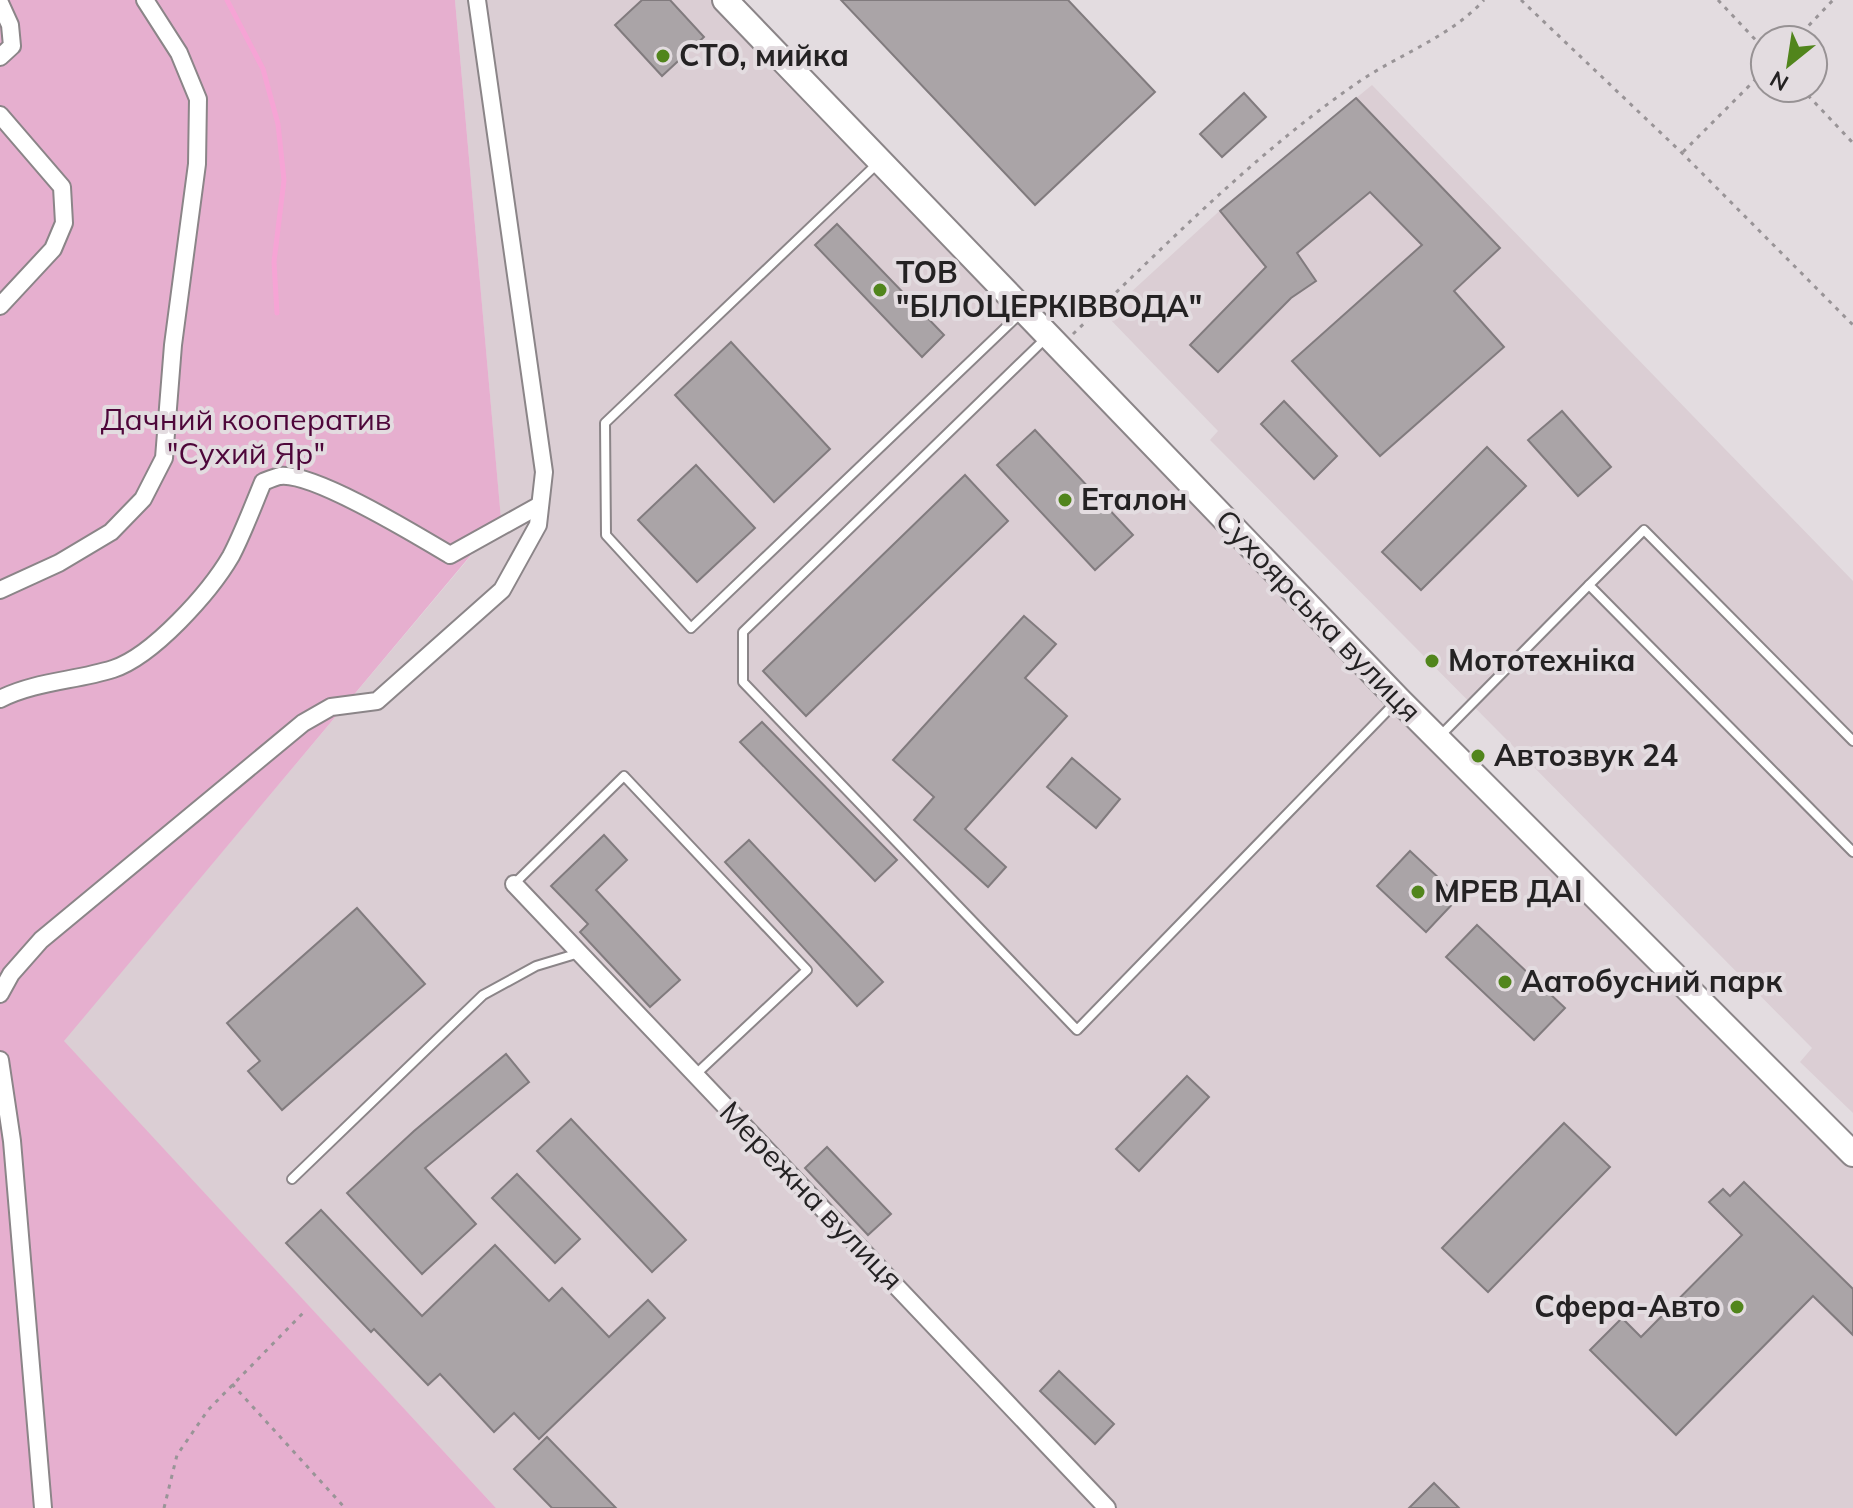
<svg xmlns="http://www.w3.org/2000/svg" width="1853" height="1508" font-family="Mulish,sans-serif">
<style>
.built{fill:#dbced4}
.green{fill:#e6afcf}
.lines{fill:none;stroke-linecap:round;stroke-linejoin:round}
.stream{stroke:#f6a4d5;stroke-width:5}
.building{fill:#aaa4a7;stroke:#817b7e;stroke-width:2}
.lane-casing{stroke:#8b8588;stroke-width:12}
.street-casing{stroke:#8b8588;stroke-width:20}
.secondary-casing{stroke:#8b8588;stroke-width:28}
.path{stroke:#999497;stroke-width:3;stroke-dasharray:4 6;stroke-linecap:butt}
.lane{stroke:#fff;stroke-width:8}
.street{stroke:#fff;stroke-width:16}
.secondary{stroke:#fff;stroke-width:24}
.poi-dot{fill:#51851c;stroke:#e3dce0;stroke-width:3}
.labels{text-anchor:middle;stroke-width:8;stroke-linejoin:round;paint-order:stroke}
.poi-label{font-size:30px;font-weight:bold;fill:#242223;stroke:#e3dce0;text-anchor:start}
.park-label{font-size:30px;fill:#4e063a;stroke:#e3dce0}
.street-label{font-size:30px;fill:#242223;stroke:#e3dce0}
</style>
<rect width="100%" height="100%" fill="#e3dce0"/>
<g class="built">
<polygon points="455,0 725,0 1853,1156 1853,1508 496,1508 63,1041 501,520"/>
<polygon points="1372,85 1853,581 1853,1113 1800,1062 1812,1048 1210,440 1218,431 1106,315 1227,204"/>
</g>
<polygon class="green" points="0,0 455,0 501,519 64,1041 496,1508 0,1508"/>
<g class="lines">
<polyline class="stream" points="227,0 263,69 278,124 284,180 274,262 277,313"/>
</g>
<g class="building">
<polygon points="642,0 670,0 704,37 662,76 615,25"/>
<polygon points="841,0 1068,0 1155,92 1035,205"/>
<polygon points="1244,93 1266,117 1222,157 1200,134"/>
<polygon points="1356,98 1500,248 1454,291 1504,347 1380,456 1292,361 1422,245 1370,192 1297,253 1316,281 1291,298 1218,372 1190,345 1266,267 1220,211"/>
<polygon points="837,224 944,335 922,357 815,245"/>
<polygon points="731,342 830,449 774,502 675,395"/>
<polygon points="1284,401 1337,456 1314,479 1261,424"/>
<polygon points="1562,411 1611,467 1578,496 1528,440"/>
<polygon points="1035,430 1133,535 1095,570 997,465"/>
<polygon points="1487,447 1526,486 1421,590 1382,552"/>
<polygon points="696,465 755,528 697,582 638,520"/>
<polygon points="965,475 1008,521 806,716 763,671"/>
<polygon points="1024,616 1056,644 1025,678 1067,716 965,829 1006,867 988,887 914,820 934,797 893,760"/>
<polygon points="762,722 897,860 875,881 740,742"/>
<polygon points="1072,758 1120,799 1096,828 1047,787"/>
<polygon points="604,835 627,860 596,890 680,980 650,1007 580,932 588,924 551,886"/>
<polygon points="749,840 883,982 857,1006 725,862"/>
<polygon points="1410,851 1459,897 1426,932 1377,886"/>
<polygon points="357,908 425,984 282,1110 248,1071 260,1061 227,1023"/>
<polygon points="1477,925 1565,1008 1534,1040 1446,957"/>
<polygon points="506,1054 529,1082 425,1168 476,1224 422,1274 347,1193 414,1131"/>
<polygon points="1187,1076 1209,1097 1139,1171 1116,1149"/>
<polygon points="571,1119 686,1240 652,1272 537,1151"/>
<polygon points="1564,1123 1610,1167 1488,1292 1442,1248"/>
<polygon points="827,1147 891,1214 868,1235 805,1168"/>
<polygon points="517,1174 580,1239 555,1263 492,1198"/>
<polygon points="1744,1182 1853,1289 1853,1335 1813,1296 1676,1435 1590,1350 1622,1318 1641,1337 1742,1235 1709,1202 1723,1189 1730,1196"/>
<polygon points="321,1210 422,1316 495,1245 549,1301 562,1288 609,1337 648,1300 665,1318 539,1439 514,1413 494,1432 440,1374 428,1385 374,1329 371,1332 286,1243"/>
<polygon points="1059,1371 1114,1424 1095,1444 1040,1391"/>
<polygon points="547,1437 616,1508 552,1508 514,1469"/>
<polygon points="1434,1483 1459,1508 1409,1508"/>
</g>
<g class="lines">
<g class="lane-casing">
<g id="lane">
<polyline points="878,163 605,423 606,535 691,628 1023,311"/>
<polyline points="1046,338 743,632 743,682 1077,1030 1395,703"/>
<polyline points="1438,738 1589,585"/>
<polyline points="1853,741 1644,530 1589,585 1853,852"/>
<polyline points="514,884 624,776 807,970 695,1075"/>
<polyline points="292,1179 483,995 536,966 579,953"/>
</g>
</g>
<g class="street-casing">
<g id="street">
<polyline points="0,3 10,25 12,46 0,57"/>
<polyline points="0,115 62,187 64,223 53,249 0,306"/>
<polyline points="0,590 59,563 111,532 143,499 164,458 173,345 197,164 198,99 179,53 145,0"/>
<path d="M0,699C36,681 75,681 113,669C153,656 210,592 231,556C243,533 253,506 263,482C268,480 275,477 280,476C314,472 418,536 450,555L540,505"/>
<polyline points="514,884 1107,1508"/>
<polyline points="0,994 11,974 41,940 303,723 331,707 377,701 502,590 538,525 544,472 477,0"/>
<polyline points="0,1060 12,1141 43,1508"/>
</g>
</g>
<g class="secondary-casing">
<polyline id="secondary" points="725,0 1399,700 1853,1154"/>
</g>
<g class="path">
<polyline points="1521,0 1682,153 1853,325"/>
<polyline points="1718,0 1765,50"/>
<polyline points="1795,40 1833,0"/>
<polyline points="1801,88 1853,143"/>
<polyline points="1683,152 1765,70"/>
<path d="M1073,334C1164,247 1253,155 1357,83C1399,54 1449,38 1484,0"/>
<polyline points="232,1384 345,1508"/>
<polyline points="164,1508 177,1455 208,1410 304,1312"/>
</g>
<use href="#lane" class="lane"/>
<use href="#street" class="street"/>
<use href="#secondary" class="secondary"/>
</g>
<g class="poi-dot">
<circle cx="663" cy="56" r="8"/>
<circle cx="880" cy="290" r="8"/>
<circle cx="1065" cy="500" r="8"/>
<circle cx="1432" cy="661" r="8"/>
<circle cx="1478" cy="756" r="8"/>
<circle cx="1418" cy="892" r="8"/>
<circle cx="1505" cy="982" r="8"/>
<circle cx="1737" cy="1307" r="8"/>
</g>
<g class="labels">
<g class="poi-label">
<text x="679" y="66">СТО, мийка</text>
<text x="896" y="283">ТОВ<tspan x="896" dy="34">"БІЛОЦЕРКІВВОДА"</tspan></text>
<text x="1081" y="510">Еталон</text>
<text x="1448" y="671">Мототехніка</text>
<text x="1494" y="766">Автозвук 24</text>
<text x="1434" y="902">МРЕВ ДАІ</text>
<text x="1521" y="992">Аатобусний парк</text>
<text x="1721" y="1317" text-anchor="end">Сфера-Авто</text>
</g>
<g class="park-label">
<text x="246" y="430">Дачний кооператив<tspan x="246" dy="34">"Сухий Яр"</tspan></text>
</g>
<g class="street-label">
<text transform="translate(1318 616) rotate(46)" y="10">Сухоярська вулиця</text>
<text transform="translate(811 1196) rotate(46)" y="10">Мережна вулиця</text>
</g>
</g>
<g transform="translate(1789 64) rotate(210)"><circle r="38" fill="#e3dce0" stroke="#979294" stroke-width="2"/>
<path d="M0-6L14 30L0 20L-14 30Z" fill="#51851c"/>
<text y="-12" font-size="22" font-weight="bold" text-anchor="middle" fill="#242223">N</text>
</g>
</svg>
